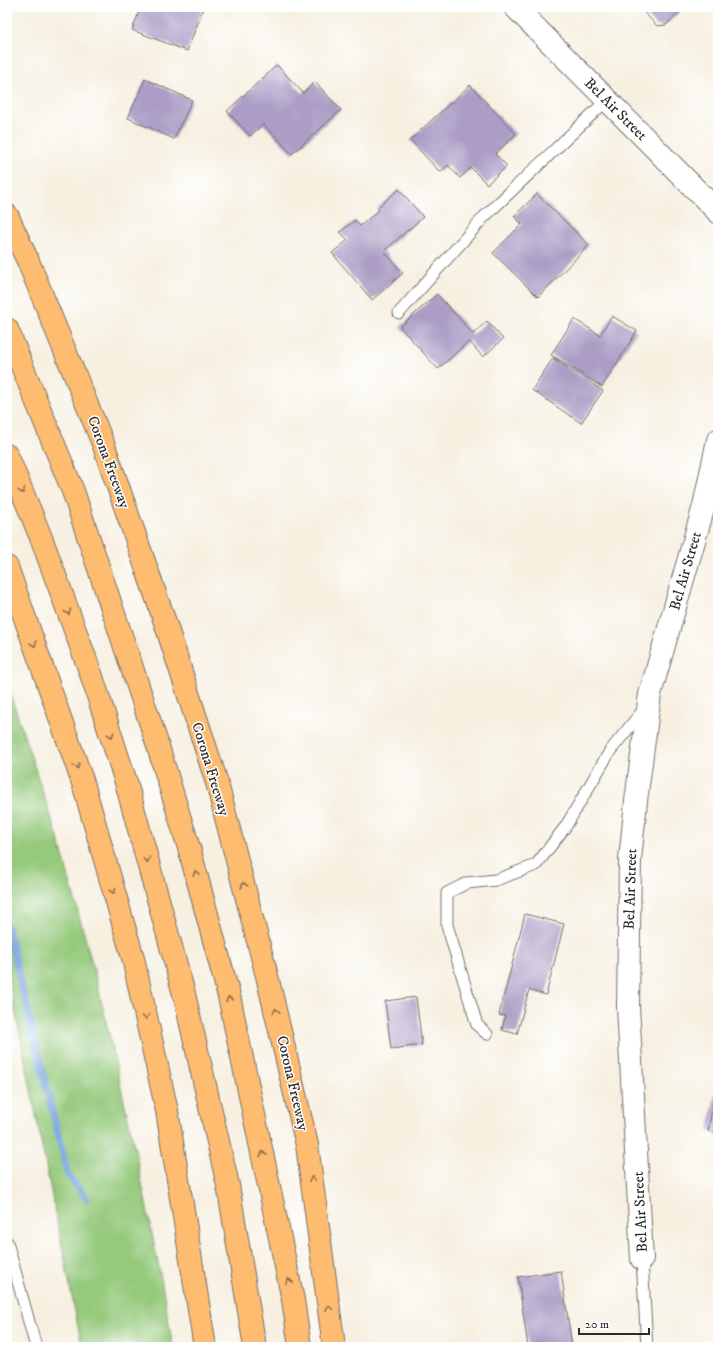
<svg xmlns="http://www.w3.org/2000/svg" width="725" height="1354" font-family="'IM FELL DW Pica',serif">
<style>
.green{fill:#95c97b;stroke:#607a53}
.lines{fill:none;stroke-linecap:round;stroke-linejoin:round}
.stream{stroke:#74a2dc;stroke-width:7}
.building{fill:#ab9dc5}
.lane-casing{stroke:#72706b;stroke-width:13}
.street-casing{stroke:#72706b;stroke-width:24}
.highway-casing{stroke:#72706b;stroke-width:24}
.lane{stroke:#fff;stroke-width:11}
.street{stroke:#fff;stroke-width:22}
.highway{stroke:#febc70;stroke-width:22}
.oneway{stroke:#8a6c4a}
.labels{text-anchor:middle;stroke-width:3;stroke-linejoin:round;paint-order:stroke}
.street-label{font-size:15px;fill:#2b2b2b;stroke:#fff}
</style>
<rect width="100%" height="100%" fill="#fff"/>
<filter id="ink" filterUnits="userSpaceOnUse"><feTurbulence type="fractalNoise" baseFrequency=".025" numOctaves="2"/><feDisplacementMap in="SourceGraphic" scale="8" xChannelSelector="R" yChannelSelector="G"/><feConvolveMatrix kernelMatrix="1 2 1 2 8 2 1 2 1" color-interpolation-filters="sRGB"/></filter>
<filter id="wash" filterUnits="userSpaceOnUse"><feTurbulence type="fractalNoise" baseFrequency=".012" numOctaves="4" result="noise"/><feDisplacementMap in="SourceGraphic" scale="16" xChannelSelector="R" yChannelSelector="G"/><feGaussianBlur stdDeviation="0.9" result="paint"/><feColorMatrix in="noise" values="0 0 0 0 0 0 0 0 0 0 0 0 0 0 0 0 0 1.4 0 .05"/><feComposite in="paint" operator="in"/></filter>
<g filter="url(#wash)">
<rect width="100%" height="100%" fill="#f7f0e1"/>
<polygon class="green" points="7,684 59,841 97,982 135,1149 161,1278 173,1347 82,1347 7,970"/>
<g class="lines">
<polyline class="stream" points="7,926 68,1175 86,1198"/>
</g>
<g id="blocks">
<g class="building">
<polygon points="127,7 204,7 187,51 132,30 139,12"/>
<polygon points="639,7 685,7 666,25 657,26"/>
<polygon points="277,65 303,93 315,82 341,110 292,154 263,124 250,136 227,111"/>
<polygon points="145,79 192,100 174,139 128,118"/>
<polygon points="470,85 516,134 495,154 507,166 487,184 471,168 460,178 448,165 440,172 410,140"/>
<polygon points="399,189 423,217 384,251 403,273 372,300 332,253 348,240 340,232 355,220 360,226 379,210 377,208"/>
<polygon points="537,194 589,245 538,297 493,253 522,224 514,216"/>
<polygon points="437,294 473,334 487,321 503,339 483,357 469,341 438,369 400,327"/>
<polygon points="612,316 637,331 602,387 551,355 574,319 600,335"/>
<polygon points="553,358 603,391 581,423 532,390"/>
<polygon points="525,914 564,924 546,995 529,990 517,1034 502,1030 505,1016 499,1015"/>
<polygon points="416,997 422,1045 391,1049 385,1001"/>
<polygon points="717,1083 718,1083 718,1133 708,1131"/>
<polygon points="561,1271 572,1347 528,1347 518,1277"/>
</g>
</g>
</g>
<g filter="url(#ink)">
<use href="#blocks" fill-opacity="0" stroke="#72706b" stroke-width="1"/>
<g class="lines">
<g class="lane-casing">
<g id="lane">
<polyline points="399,313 484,217 607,100"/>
<polyline points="487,1034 477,1025 447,925 447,893 467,883 496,880 536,865 566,826 610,751 645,708"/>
<polyline points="7,1242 36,1347"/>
<polyline points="642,1259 647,1347"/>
</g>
</g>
<g class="street-casing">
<g id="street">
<polyline points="515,7 718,212"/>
<polyline points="642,1259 628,1007 630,860 636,801 650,694 704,506 718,440"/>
</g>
</g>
<g class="highway-casing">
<g id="highway">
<polyline points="7,215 28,261 104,446 165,622 217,783 267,976 307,1145 334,1347"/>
<polyline points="7,329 73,491 157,743 189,848 229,996 293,1300 300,1347"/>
<polyline points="7,455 42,540 91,674 126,782 184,994 228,1185 255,1347"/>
<polyline points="7,567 83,783 133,958 167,1111 205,1347"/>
</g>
</g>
<use href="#lane" class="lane"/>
<use href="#street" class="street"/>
<use href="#highway" class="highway"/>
</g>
<defs><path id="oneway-chevron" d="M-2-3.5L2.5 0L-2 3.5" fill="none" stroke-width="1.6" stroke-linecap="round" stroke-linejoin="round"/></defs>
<g class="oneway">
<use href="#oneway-chevron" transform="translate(22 491) rotate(68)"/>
<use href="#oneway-chevron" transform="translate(68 612) rotate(70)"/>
<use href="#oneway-chevron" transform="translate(34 644) rotate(71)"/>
<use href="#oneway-chevron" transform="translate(111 735) rotate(72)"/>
<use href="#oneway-chevron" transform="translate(77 766) rotate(71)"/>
<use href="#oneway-chevron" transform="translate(147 860) rotate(75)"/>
<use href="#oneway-chevron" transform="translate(196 873) rotate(-105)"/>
<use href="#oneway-chevron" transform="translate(244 885) rotate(-105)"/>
<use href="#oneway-chevron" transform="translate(113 891) rotate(74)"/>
<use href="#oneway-chevron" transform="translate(229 999) rotate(-103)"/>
<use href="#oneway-chevron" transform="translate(276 1011) rotate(-103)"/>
<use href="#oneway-chevron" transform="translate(146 1017) rotate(77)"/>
<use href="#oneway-chevron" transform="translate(263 1154) rotate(-102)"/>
<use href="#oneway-chevron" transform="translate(312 1179) rotate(-98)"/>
<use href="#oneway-chevron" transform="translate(289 1281) rotate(-102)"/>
<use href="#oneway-chevron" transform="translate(329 1308) rotate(-98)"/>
</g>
</g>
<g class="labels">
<g class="street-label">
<text transform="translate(616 109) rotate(45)" y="5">Bel Air Street</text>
<text transform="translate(109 462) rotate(70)" y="5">Corona Freeway</text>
<text transform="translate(685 571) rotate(-74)" y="5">Bel Air Street</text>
<text transform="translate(211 769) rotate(73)" y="5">Corona Freeway</text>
<text transform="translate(630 889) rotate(-88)" y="5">Bel Air Street</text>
<text transform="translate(293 1083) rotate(77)" y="5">Corona Freeway</text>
<text transform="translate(640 1212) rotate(-93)" y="5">Bel Air Street</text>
</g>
</g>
<rect width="725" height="1354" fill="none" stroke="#fff" stroke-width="24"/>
<path d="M579 1328v6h70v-6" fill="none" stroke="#2b2b2b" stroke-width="2"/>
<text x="585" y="1328" font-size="12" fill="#2b2b2b" stroke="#ffffff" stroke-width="3" paint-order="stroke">20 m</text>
</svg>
